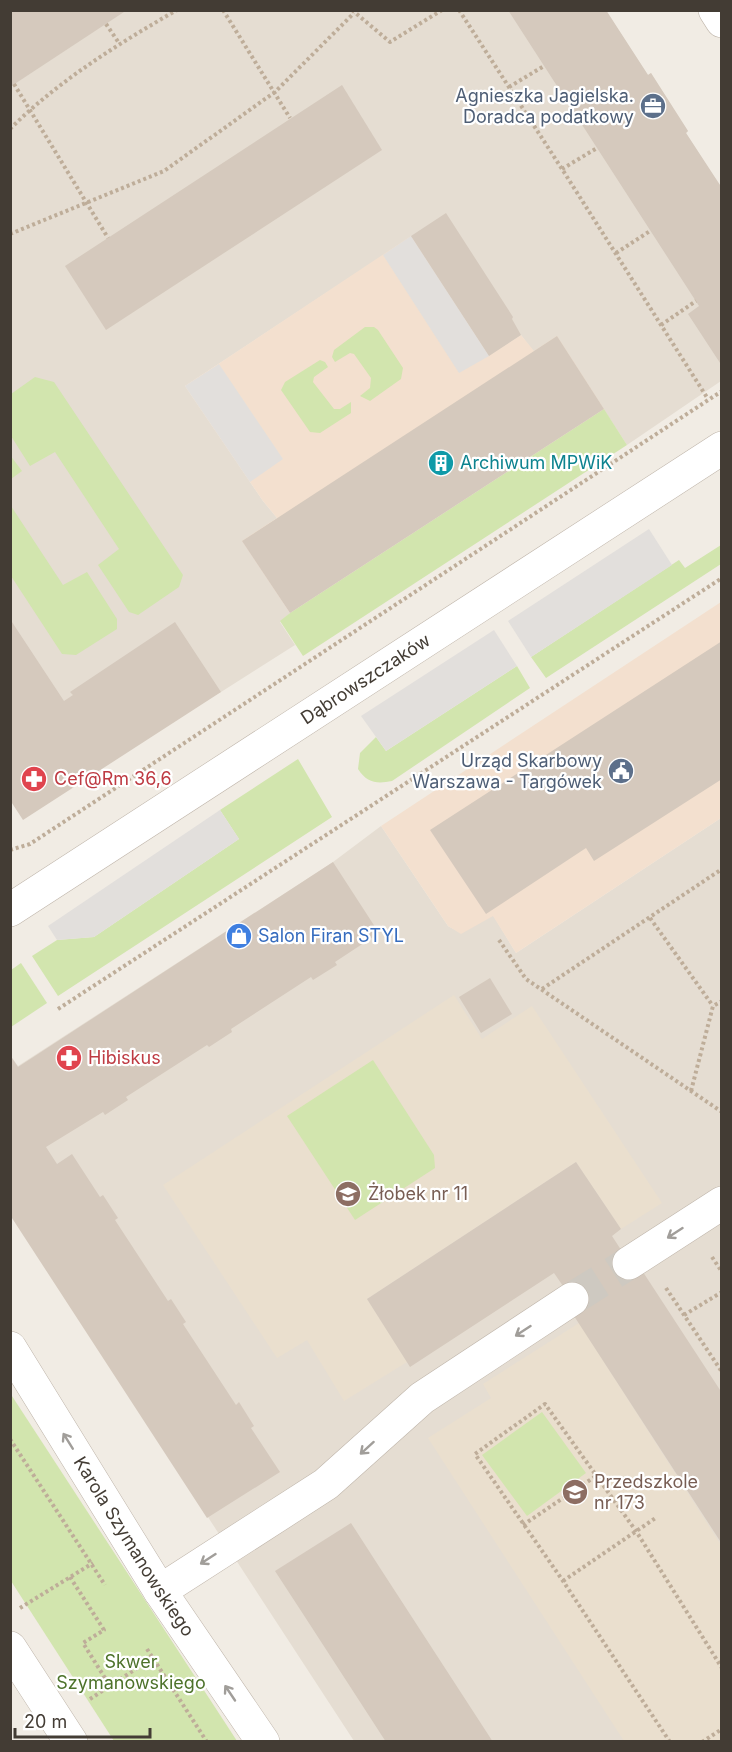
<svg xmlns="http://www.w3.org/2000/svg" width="732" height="1752" font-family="Inter,sans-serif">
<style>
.residential{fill:#e5ddd2}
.commercial{fill:#f3e0cf}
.education{fill:#eadfce}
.green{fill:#d2e5ae}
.parking{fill:#e2dfdc}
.building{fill:#d5c9bd}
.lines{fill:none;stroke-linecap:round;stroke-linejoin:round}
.street-tunnel{stroke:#cec9c1;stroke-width:33;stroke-dasharray:33 16;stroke-linecap:butt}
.street-casing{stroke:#bfb5aa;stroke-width:34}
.path{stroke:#bead99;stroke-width:4;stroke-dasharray:3 3;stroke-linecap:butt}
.street{stroke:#fff;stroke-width:33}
.oneway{stroke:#a19e9a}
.labels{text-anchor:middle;stroke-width:4.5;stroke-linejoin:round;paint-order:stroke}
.service-label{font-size:18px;fill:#4e5e75;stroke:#fff;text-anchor:end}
.culture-label{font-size:18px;fill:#0d838f;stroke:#fff;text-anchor:start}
.street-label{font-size:18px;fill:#433c34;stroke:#fff}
.health-label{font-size:18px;fill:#be3a42;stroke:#fff;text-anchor:start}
.shop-label{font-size:18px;fill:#366cbe;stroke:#fff;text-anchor:start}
.education-label{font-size:18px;fill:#785e54;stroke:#fff;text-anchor:start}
.park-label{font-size:18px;fill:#4d722a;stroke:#fff}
</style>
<rect width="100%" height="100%" fill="#f1ece4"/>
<g class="residential">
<polygon points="11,11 606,11 648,75 651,73 688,131 686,133 721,188 721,381 627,445 557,337 534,352 521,335 489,356 411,237 185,386 263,501 277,518 243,541 290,613 280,622 295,645 221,692 11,800"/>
<polygon points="721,818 721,1741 354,1741 11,1215 10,1055 18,1066 333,862 381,826 448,926 461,933 493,915 516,953"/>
</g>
<g class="commercial">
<polygon points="411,236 488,356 521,335 534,351 557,336 604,409 290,613 242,541 277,518 263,501 185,386"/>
<polygon points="721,602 721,818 516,953 493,916 461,934 448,926 381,826"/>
</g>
<g class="education">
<polygon points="454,995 482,1039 532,1006 662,1203 621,1229 576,1162 367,1299 407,1362 344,1401 307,1340 277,1358 163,1185"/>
<polygon points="579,1323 721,1545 721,1741 624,1741 428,1438 491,1398 483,1384"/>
</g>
<g class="green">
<polygon points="365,327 374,327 378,330 403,368 401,379 370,401 360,396 370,388 371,378 354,354 350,353 335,362 332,357 334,350"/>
<polygon points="320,360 325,362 328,367 314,377 313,382 334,409 340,409 351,402 351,413 320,433 310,432 281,390 285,382"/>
<polygon points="35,377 54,382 183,575 179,587 138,615 129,612 98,565 119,549 55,452 30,466 11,436 11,394"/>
<polygon points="604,409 627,445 303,656 280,621 290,613"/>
<polygon points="10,455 22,471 11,479 10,479"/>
<polygon points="11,506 63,585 87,572 117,619 117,629 76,655 62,654 11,576"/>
<polygon points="721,545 721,564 546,678 531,657 679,560 685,568"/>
<path d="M517,666L530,688L392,781C377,784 367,783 358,769L360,753L376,737L386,751Z"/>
<polygon points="298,759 332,817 58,996 32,956 57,940 94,937 239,839 220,810"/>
<polygon points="21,963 47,1003 11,1027 11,970"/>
<polygon points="373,1060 434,1155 435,1168 355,1220 287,1116"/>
<polygon points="10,1393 237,1741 114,1741 11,1581"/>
<polygon points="542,1412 586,1473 527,1516 482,1455"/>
</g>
<g class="parking">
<polygon points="411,236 489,356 459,373 383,255"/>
<polygon points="219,364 283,459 250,482 185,386"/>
<polygon points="649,529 672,565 531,657 508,621"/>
<polygon points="494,630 517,666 386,751 361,716"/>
<polygon points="220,810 239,839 94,937 57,940 48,926"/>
</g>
<g class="building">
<polygon points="10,10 127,10 10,87"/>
<polygon points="508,10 606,10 648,75 651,73 688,131 686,133 722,188 722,366 688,314 699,306"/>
<polygon points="342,85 382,150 106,330 65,266"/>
<polygon points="446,213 513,317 512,319 521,335 489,356 411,236"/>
<polygon points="557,336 604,409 290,613 242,541"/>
<polygon points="10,619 64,701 73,695 70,692 175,622 221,692 23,820 10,800"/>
<polygon points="722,641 722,761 720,762 722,779 594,861 586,848 486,914 430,830"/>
<polygon points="333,862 379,933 335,962 337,965 313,980 311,977 231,1029 232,1032 209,1047 207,1045 126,1097 128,1100 105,1115 103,1112 46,1147 57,1164 72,1154 100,1197 103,1195 118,1218 115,1220 168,1301 171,1299 186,1322 183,1324 236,1405 239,1402 254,1426 251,1428 280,1472 207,1518 10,1215 10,1055 18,1067"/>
<polygon points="490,978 512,1014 481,1033 459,997"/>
<polygon points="576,1162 621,1229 612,1236 638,1276 643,1272 722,1393 722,1544 574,1316 572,1299 554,1273 410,1367 367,1299"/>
<polygon points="351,1523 380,1568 493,1742 386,1742 305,1617 275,1571"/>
</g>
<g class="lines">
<polyline class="street-tunnel" points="572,1299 629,1263"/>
<g class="street-casing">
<g id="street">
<polyline points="715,10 722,21"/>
<path id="s1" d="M10,910L722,448"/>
<polyline points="629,1263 722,1203"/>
<path id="s2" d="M10,1348L160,1591L263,1742"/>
<polyline points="160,1591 326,1484 422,1398 572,1299"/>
<polyline points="10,1648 71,1742"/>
</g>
</g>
<g class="path">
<polyline points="223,10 290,118"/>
<polyline points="352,10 390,42 442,10"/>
<polyline points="459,10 562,169 708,399"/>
<polyline points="106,24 119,43"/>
<polyline points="14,84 108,238"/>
<polyline points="509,87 544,66"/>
<path d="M10,129C58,81 118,44 177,10"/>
<polyline points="562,169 597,148"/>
<polyline points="10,234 164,171 275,92 354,13"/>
<polyline points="616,253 650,231"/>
<polyline points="661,325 696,301"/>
<polyline points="10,850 30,844 722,391"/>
<polyline points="650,918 713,1006"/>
<polyline points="499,940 526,979 722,1112"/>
<polyline points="542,989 722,869"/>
<polyline points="58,1009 722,578"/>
<polyline points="691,1091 713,1006 722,1001"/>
<polyline points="712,1257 722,1272"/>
<polyline points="666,1288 722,1372"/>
<polyline points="684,1315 722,1292"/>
<polyline points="10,1439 105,1585"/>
<polyline points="523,1525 596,1476"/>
<polyline points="70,1577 104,1630 83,1643 110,1686"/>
<polyline points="563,1581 657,1517"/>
<polyline points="20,1608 93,1563"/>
<polyline points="147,1649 207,1742"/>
<polyline points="90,1699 154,1657"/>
<polyline points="10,1731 11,1731"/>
<polyline points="670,1742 563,1581 475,1454 545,1404 636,1531 722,1668"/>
<polyline points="702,1742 722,1729"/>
</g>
<use href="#street" class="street"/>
</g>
<defs><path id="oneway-shaft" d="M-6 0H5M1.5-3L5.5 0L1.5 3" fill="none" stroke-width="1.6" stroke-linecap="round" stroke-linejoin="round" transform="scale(1.5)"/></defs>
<g class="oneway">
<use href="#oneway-shaft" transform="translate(675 1233) rotate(147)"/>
<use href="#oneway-shaft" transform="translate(523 1331) rotate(147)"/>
<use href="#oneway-shaft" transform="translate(68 1441) rotate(-122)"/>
<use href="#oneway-shaft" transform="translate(367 1448) rotate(138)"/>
<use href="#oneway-shaft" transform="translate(208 1559) rotate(147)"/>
<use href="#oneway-shaft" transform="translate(230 1693) rotate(-124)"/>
</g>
<defs>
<g id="office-disc" transform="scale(1.35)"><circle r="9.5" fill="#5c6f8a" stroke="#fff"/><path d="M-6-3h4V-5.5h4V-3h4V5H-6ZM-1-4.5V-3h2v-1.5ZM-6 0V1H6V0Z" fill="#fff"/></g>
<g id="building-disc" transform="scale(1.35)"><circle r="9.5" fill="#0f9aa8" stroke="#fff"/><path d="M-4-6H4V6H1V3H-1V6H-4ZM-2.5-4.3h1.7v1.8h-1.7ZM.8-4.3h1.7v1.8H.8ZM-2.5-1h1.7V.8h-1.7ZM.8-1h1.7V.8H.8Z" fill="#fff"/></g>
<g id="civic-disc" transform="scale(1.35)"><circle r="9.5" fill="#5c6f8a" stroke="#fff"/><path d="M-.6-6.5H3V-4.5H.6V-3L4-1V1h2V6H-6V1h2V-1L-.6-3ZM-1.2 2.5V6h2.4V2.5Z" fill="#fff"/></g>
<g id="pharmacy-disc" transform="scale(1.35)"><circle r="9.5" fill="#e0444e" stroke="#fff"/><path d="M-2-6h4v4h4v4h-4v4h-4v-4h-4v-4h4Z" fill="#fff"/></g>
<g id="shop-disc" transform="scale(1.35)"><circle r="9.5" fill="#3f7fe0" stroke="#fff"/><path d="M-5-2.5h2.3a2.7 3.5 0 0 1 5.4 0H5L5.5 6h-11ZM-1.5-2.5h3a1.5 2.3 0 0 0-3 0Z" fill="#fff"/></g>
<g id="school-disc" transform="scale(1.35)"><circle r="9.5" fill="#8d6e63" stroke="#fff"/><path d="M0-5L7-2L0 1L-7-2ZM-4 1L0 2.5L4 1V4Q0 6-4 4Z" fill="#fff"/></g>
</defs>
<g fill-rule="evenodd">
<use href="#office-disc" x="653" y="106"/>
<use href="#building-disc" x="441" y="463"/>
<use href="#civic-disc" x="621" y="771"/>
<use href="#pharmacy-disc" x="34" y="779"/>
<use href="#shop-disc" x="239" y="936"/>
<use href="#pharmacy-disc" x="69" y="1058"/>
<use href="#school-disc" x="348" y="1194"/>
<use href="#school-disc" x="575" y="1492"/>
</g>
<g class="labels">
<g class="service-label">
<text x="634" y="102">Agnieszka Jagielska.<tspan x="634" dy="21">Doradca podatkowy</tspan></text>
<text x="602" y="767">Urząd Skarbowy<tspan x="602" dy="21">Warszawa - Targówek</tspan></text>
</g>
<g class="culture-label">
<text x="460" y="469">Archiwum MPWiK</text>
</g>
<g class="street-label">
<text dy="6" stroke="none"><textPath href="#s1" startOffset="424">Dąbrowszczaków</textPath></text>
<text dy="6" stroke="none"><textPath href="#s2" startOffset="234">Karola Szymanowskiego</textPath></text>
</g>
<g class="health-label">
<text x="54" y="785">Cef@Rm 36,6</text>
<text x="88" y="1064">Hibiskus</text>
</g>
<g class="shop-label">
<text x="258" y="942">Salon Firan STYL</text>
</g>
<g class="education-label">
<text x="368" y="1200">Żłobek nr 11</text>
<text x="594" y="1488">Przedszkole<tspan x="594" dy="21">nr 173</tspan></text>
</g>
<g class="park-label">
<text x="131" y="1668">Skwer<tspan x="131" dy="21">Szymanowskiego</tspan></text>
</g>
</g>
<rect width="732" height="1752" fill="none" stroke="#433c34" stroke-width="24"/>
<path d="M15 1728v9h135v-9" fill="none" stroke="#433c34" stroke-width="3"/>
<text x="24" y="1728" font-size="18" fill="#433c34" stroke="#ffffff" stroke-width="4.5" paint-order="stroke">20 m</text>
</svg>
